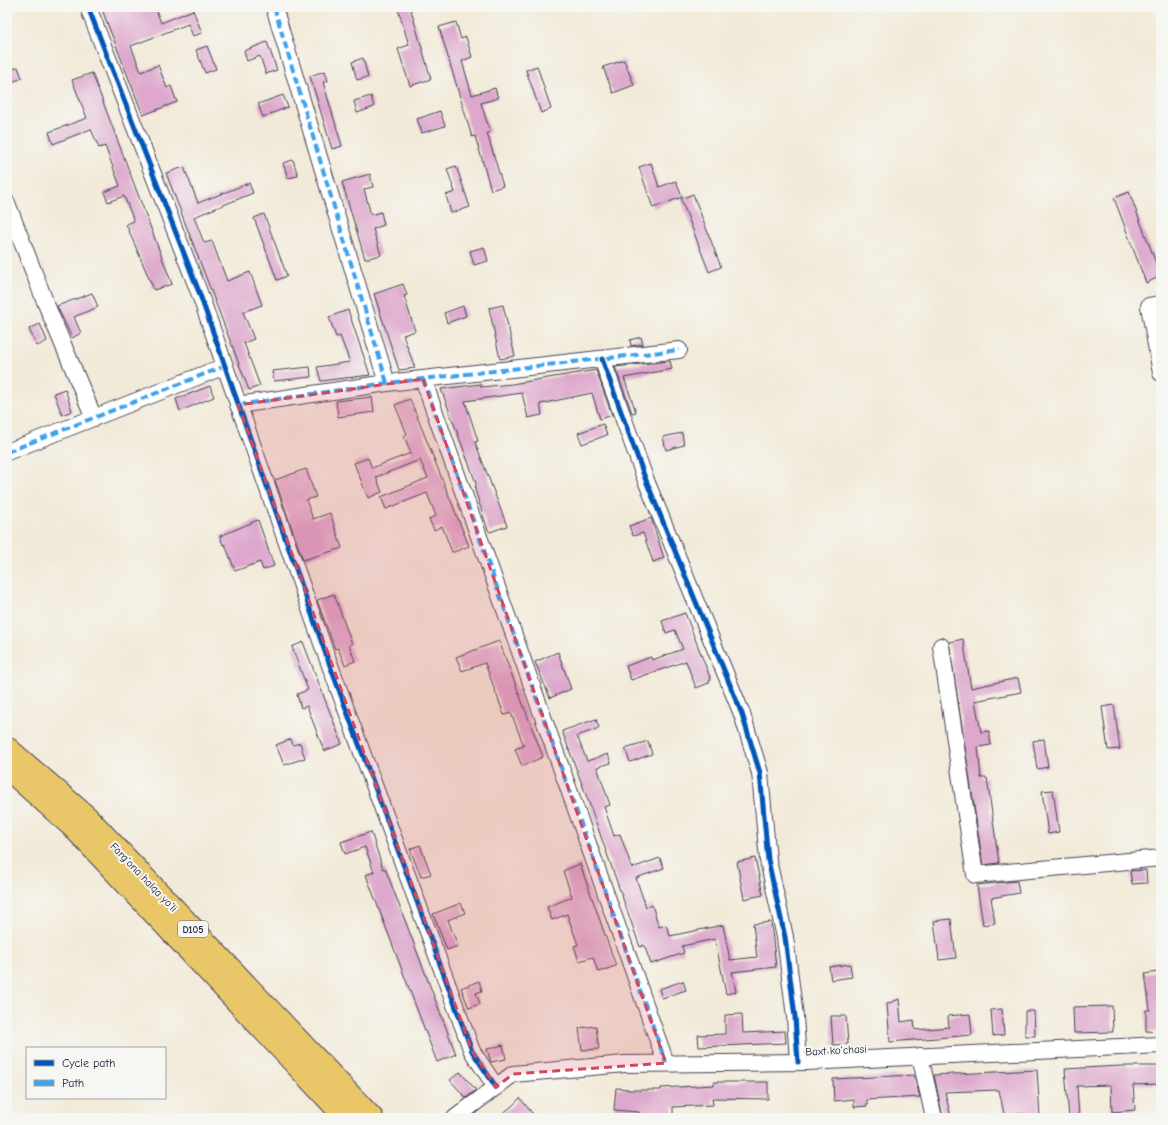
<svg xmlns="http://www.w3.org/2000/svg" width="1168" height="1125" font-family="'Comic Neue',sans-serif">
<style>
.building{fill:#dda8cc}
.lines{fill:none;stroke-linecap:round;stroke-linejoin:round}
.minor-casing{stroke:#414053;stroke-width:18}
.highway-casing{stroke:#414053;stroke-width:24}
.minor{stroke:#fff;stroke-width:16}
.highway{stroke:#e9c769;stroke-width:22}
.quiet{stroke:#3ea2ec;stroke-width:4;stroke-dasharray:8 4;stroke-linecap:butt}
.cycleway-casing{stroke:#f6f6f2;stroke-width:8}
.cycleway{stroke:#0057b8;stroke-width:5}
.marked{fill:#d1495b;fill-opacity:0.2;stroke:#d1495b;stroke-width:3;stroke-dasharray:8 5;stroke-linejoin:round}
.labels{text-anchor:middle;stroke-width:4;stroke-linejoin:round;paint-order:stroke}
.shield{fill:#f6f6f2;stroke:#626272;stroke-width:1}
.shield-label{font-size:10px;font-weight:bold;fill:#22223b}
.street-label{font-size:11px;fill:#22223b;stroke:#f6f6f2}
</style>
<rect width="100%" height="100%" fill="#f6f6f2"/>
<filter id="ink" filterUnits="userSpaceOnUse"><feTurbulence type="fractalNoise" baseFrequency=".025" numOctaves="2"/><feDisplacementMap in="SourceGraphic" scale="8" xChannelSelector="R" yChannelSelector="G"/><feConvolveMatrix kernelMatrix="1 2 1 2 8 2 1 2 1" color-interpolation-filters="sRGB"/></filter>
<filter id="wash" filterUnits="userSpaceOnUse"><feTurbulence type="fractalNoise" baseFrequency=".012" numOctaves="4" result="noise"/><feDisplacementMap in="SourceGraphic" scale="16" xChannelSelector="R" yChannelSelector="G"/><feGaussianBlur stdDeviation="0.9" result="paint"/><feColorMatrix in="noise" values="0 0 0 0 0 0 0 0 0 0 0 0 0 0 0 0 0 1.4 0 .05"/><feComposite in="paint" operator="in"/></filter>
<g filter="url(#wash)">
<rect width="100%" height="100%" fill="#f2ead8"/>
<g id="blocks">
<g class="building">
<polygon points="101,7 155,7 161,23 193,10 202,33 193,36 188,24 131,46 141,72 158,65 167,88 171,86 177,102 143,115"/>
<polygon points="406,7 410,7 431,79 410,86 398,49 409,45 398,9"/>
<polygon points="456,22 461,39 466,37 472,57 462,61 472,95 495,88 498,98 481,103 490,132 487,133 503,186 491,190 475,136 472,137 439,27"/>
<polygon points="267,42 277,70 266,74 260,56 247,61 244,51"/>
<polygon points="207,46 216,69 205,73 196,50"/>
<polygon points="363,58 368,77 357,80 352,62"/>
<polygon points="624,60 634,85 613,93 603,67"/>
<polygon points="537,66 551,109 541,113 526,70"/>
<polygon points="18,67 22,78 7,84 7,71"/>
<polygon points="325,71 328,81 323,82 342,146 332,149 310,76"/>
<polygon points="92,73 172,284 154,290 126,224 134,221 124,196 108,202 104,192 120,186 105,146 99,148 91,129 53,144 49,132 87,118 72,80"/>
<polygon points="283,95 288,107 263,117 258,104"/>
<polygon points="371,96 374,107 357,113 354,101"/>
<polygon points="440,111 445,126 422,133 417,119"/>
<polygon points="293,160 298,176 288,178 283,163"/>
<polygon points="651,163 659,187 676,181 682,197 653,208 639,167"/>
<polygon points="456,166 470,207 451,213 446,195 455,192 447,169"/>
<polygon points="184,167 198,203 249,183 253,193 194,217 204,243 212,241 227,281 250,272 262,305 243,312 254,339 244,343 260,386 249,390 166,173"/>
<polygon points="370,174 373,187 364,189 371,215 381,212 384,225 373,229 381,255 365,259 342,182"/>
<polygon points="1129,192 1161,276 1146,283 1114,198"/>
<polygon points="693,194 721,267 709,272 681,199"/>
<polygon points="264,214 287,276 277,280 254,218"/>
<polygon points="484,247 488,261 474,265 470,251"/>
<polygon points="403,284 407,295 404,296 415,331 403,335 415,368 399,370 374,294"/>
<polygon points="92,293 98,307 74,317 81,333 72,338 57,306"/>
<polygon points="503,305 515,356 500,359 489,308"/>
<polygon points="463,306 466,316 447,323 444,313"/>
<polygon points="348,310 370,375 321,381 317,367 350,362 340,336 336,337 329,317"/>
<polygon points="40,324 47,341 37,346 29,329"/>
<polygon points="641,337 643,344 631,346 630,340"/>
<polygon points="670,361 672,369 624,378 636,412 632,413 615,367"/>
<polygon points="310,367 311,377 274,381 272,371"/>
<polygon points="596,370 612,415 600,419 592,393 540,404 542,415 528,418 522,393 465,401 478,441 475,442 507,526 490,532 488,530 475,490 476,483 441,389 481,384 481,387 512,384"/>
<polygon points="210,386 214,397 180,411 176,399"/>
<polygon points="65,389 72,411 62,415 54,393"/>
<polygon points="372,397 374,412 338,417 336,401"/>
<polygon points="410,399 469,546 454,552 452,552 442,526 434,530 429,519 436,516 427,493 386,509 381,497 428,478 420,460 376,477 382,492 368,498 354,463 368,458 372,468 411,453 404,436 407,434 395,405"/>
<polygon points="603,424 607,435 582,444 578,433"/>
<polygon points="682,433 684,445 666,450 663,437"/>
<polygon points="306,469 316,497 306,500 313,519 330,513 342,548 303,560 275,480"/>
<polygon points="651,518 664,558 653,562 643,533 633,536 629,526"/>
<polygon points="258,520 274,566 263,570 260,562 235,571 225,544 223,545 220,536"/>
<polygon points="334,594 352,644 349,645 355,661 345,665 338,648 335,649 317,600"/>
<polygon points="685,613 711,680 709,681 709,683 696,688 686,661 631,680 626,666 651,657 652,660 683,649 675,630 666,633 662,621"/>
<polygon points="963,639 971,688 1018,678 1021,692 975,701 981,732 989,731 991,745 978,747 981,778 987,778 999,863 983,865 949,642"/>
<polygon points="499,641 543,757 522,766 515,749 524,746 511,713 504,715 485,663 462,671 456,657"/>
<polygon points="303,642 342,744 324,751 307,706 301,708 298,698 297,694 308,690 292,647"/>
<polygon points="558,652 571,689 550,698 535,662"/>
<polygon points="1114,705 1120,749 1108,750 1102,707"/>
<polygon points="596,719 599,728 577,736 587,761 608,754 611,763 597,767 610,805 604,807 614,836 620,834 632,868 660,858 664,868 636,878 646,907 652,905 659,927 666,925 670,936 723,925 730,960 757,957 753,924 771,922 776,967 732,972 736,992 726,994 715,939 682,946 684,953 651,964 644,945 640,947 588,800 562,731"/>
<polygon points="291,739 293,745 300,743 305,758 284,765 276,745"/>
<polygon points="1044,739 1048,767 1037,769 1033,741"/>
<polygon points="648,741 652,754 630,762 625,748"/>
<polygon points="1053,790 1059,832 1048,834 1042,791"/>
<polygon points="371,832 383,869 385,868 456,1054 437,1062 366,875 374,872 365,847 345,854 341,842"/>
<polygon points="420,845 431,874 421,877 410,849"/>
<polygon points="755,858 763,895 744,899 737,862"/>
<polygon points="580,864 616,966 598,972 593,957 579,961 574,946 578,945 567,914 552,920 547,907 572,897 563,871"/>
<polygon points="1146,870 1147,883 1132,884 1130,871"/>
<polygon points="1017,881 1019,893 991,898 995,923 983,925 977,885"/>
<polygon points="461,903 465,913 448,920 458,946 447,950 433,914"/>
<polygon points="951,919 956,958 939,960 934,921"/>
<polygon points="850,964 852,977 831,980 829,967"/>
<polygon points="1158,972 1161,995 1161,1032 1146,1031 1146,1010 1150,1010 1145,974"/>
<polygon points="479,981 482,991 476,993 480,1004 469,1008 461,988"/>
<polygon points="683,981 686,990 662,998 659,989"/>
<polygon points="899,999 901,1022 914,1020 915,1030 949,1027 948,1016 970,1014 972,1035 890,1042 887,1004"/>
<polygon points="1112,1006 1113,1032 1074,1033 1073,1007"/>
<polygon points="1002,1009 1004,1035 993,1036 991,1010"/>
<polygon points="1025,1011 1034,1011 1035,1036 1025,1036"/>
<polygon points="742,1014 743,1033 785,1031 786,1043 699,1047 698,1035 725,1034 725,1015"/>
<polygon points="831,1016 846,1016 848,1044 833,1045"/>
<polygon points="596,1026 599,1049 582,1050 579,1028"/>
<polygon points="503,1045 506,1059 491,1062 487,1049"/>
<polygon points="1121,1066 1161,1066 1161,1084 1133,1085 1135,1110 1112,1112 1111,1085 1077,1086 1079,1118 1069,1118 1065,1069"/>
<polygon points="1037,1070 1040,1118 1027,1118 1027,1114 1004,1114 999,1090 945,1092 951,1118 943,1118 934,1075"/>
<polygon points="460,1072 476,1090 466,1098 450,1080"/>
<polygon points="914,1075 920,1097 867,1100 867,1106 854,1107 854,1099 834,1101 833,1079"/>
<polygon points="714,1082 768,1082 768,1099 712,1098 713,1105 673,1107 673,1118 639,1118 639,1112 614,1110 616,1088 628,1089 627,1090 661,1090 661,1088 714,1085"/>
<polygon points="520,1098 536,1118 497,1118 512,1106"/>
</g>
</g>
</g>
<g filter="url(#ink)">
<use href="#blocks" fill-opacity="0" stroke="#414053" stroke-width="1"/>
<g class="lines">
<g class="minor-casing">
<g id="minor">
<polyline points="88,7 199,292 324,649 472,1051 496,1087"/>
<polyline points="274,7 387,383"/>
<polyline points="7,203 46,304 94,418"/>
<polyline points="1161,304 1149,306 1161,373"/>
<polyline points="602,359 645,478 742,714 760,773 768,860 785,937 795,1017 798,1062"/>
<polyline points="423,379 666,1063"/>
<polyline points="238,405 387,383 679,350"/>
<polyline points="7,452 225,366"/>
<polyline points="941,646 975,875 1161,858"/>
<polyline points="920,1056 934,1118"/>
<polyline points="455,1118 513,1074 625,1064 806,1062 1161,1045"/>
</g>
</g>
<g class="highway-casing">
<g id="highway">
<polyline points="7,748 87,817 372,1118"/>
<polyline points="7,768 74,828 346,1118"/>
</g>
</g>
<use href="#minor" class="minor"/>
<use href="#highway" class="highway"/>
<g class="quiet">
<polyline points="274,7 387,383"/>
<polyline points="423,379 666,1063"/>
<polyline points="238,405 387,383 679,350"/>
<polyline points="7,452 225,366"/>
</g>
<g class="cycleway-casing">
<g id="cycleway">
<polyline points="88,7 199,292 324,649 472,1051 496,1087"/>
<polyline points="602,359 645,478 742,714 760,773 768,860 785,937 795,1017 798,1062"/>
</g>
</g>
<use href="#cycleway" class="cycleway"/>
</g>
</g>
<path class="marked" d="M423,379L666,1063L513,1074L496,1087L472,1051L238,405Z"/>
<g class="labels">
<rect class="shield" x="178" y="921" width="30" height="16" rx="3"/>
<g class="shield-label">
<text x="193" y="933">D105</text>
</g>
<g class="street-label">
<text transform="translate(144 877) rotate(46)" y="4">Farg‘ona halqa yo‘li</text>
<text transform="translate(836 1050) rotate(-3)" y="4">Baxt ko'chasi</text>
</g>
</g>
<rect width="1168" height="1125" fill="none" stroke="#f6f6f2" stroke-width="24"/>
<rect x="26" y="1047" width="140" height="52" fill="#f6f6f2" stroke="#a1a1a9"/>
<rect x="34" y="1060" width="20" height="6" fill="#0057b8" stroke="#a1a1a9"/>
<text x="62" y="1067" font-size="12" fill="#22223b">Cycle path</text>
<rect x="34" y="1080" width="20" height="6" fill="#3ea2ec" stroke="#a1a1a9"/>
<text x="62" y="1087" font-size="12" fill="#22223b">Path</text>
</svg>
